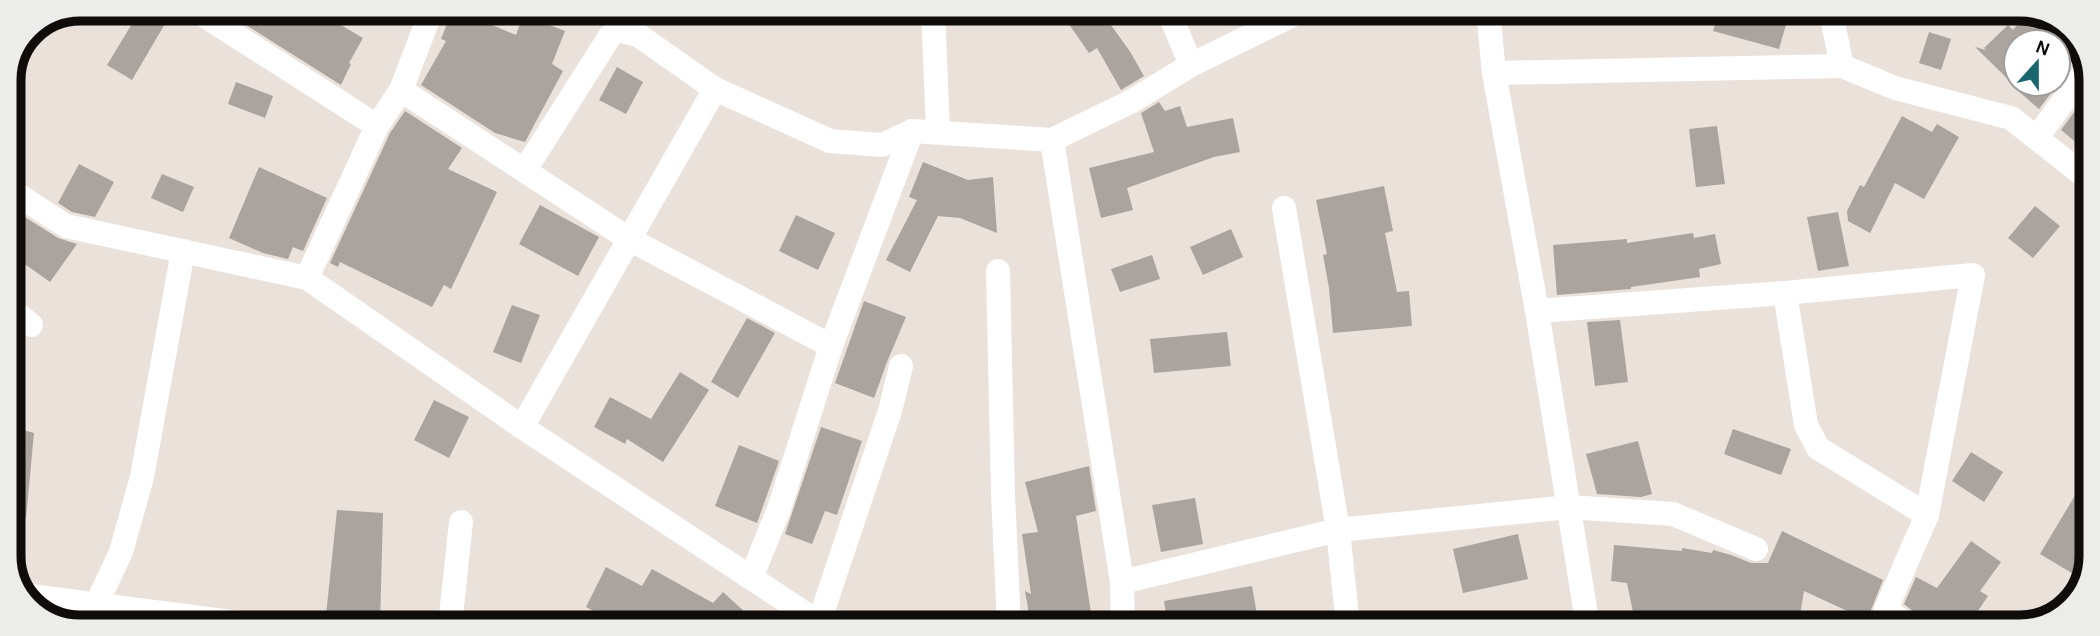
<svg xmlns="http://www.w3.org/2000/svg" width="2100" height="636" font-family="Karla,sans-serif">
<style>
.building{fill:#aba39d}
.lines{fill:none;stroke-linecap:round;stroke-linejoin:round}
.street{stroke:#fff;stroke-width:24}
.rim{fill:none;stroke:#0f0c0a;stroke-width:9}
</style>
<rect width="100%" height="100%" fill="#eae1db"/>
<g class="building">
<polygon points="141,9 157,9 169,17 132,80 107,65"/>
<polygon points="226,9 334,9 329,18 363,38 349,63 351,64 341,85 235,18"/>
<polygon points="453,9 516,35 523,15 565,31 552,64 563,71 525,142 495,133 421,85 446,41 441,39"/>
<polygon points="1059,10 1100,10 1129,50 1144,76 1121,90 1097,48 1089,53"/>
<polygon points="1719,11 1790,11 1779,49 1713,31"/>
<polygon points="2028,11 2039,11 2060,25 2047,42 2016,42 2016,84 2058,84 2039,109 2016,89 2017,88 1975,47 1986,50 1984,48 2008,25 2013,30"/>
<polygon points="1929,32 1951,39 1941,70 1919,63"/>
<polygon points="617,67 643,82 626,114 599,100"/>
<polygon points="236,82 273,96 265,118 228,104"/>
<polygon points="2086,96 2091,100 2091,155 2061,130"/>
<polygon points="1159,102 1165,111 1180,106 1187,127 1233,118 1240,152 1214,157 1127,188 1133,210 1101,218 1089,168 1154,152 1141,113"/>
<polygon points="405,111 462,148 448,169 497,192 451,289 444,285 432,307 340,262 338,267 330,263 390,133"/>
<polygon points="1902,116 1932,132 1937,124 1959,137 1924,199 1895,183 1870,233 1848,221 1847,211 1860,185 1864,187"/>
<polygon points="1717,126 1725,184 1696,187 1689,129"/>
<polygon points="923,162 968,180 993,177 997,233 960,218 938,216 910,272 886,260 917,200 909,197"/>
<polygon points="79,164 114,182 95,217 72,212 58,203"/>
<polygon points="259,167 327,198 303,251 293,247 288,259 263,253 229,238"/>
<polygon points="162,174 194,187 183,212 151,198"/>
<polygon points="1384,186 1393,231 1385,233 1397,292 1409,291 1412,326 1333,333 1329,288 1323,255 1327,254 1316,200"/>
<polygon points="540,205 599,237 578,276 519,244"/>
<polygon points="2035,206 2060,226 2033,258 2008,238"/>
<polygon points="9,207 58,238 77,244 50,282 9,253"/>
<polygon points="1838,212 1849,266 1818,271 1807,217"/>
<polygon points="796,215 835,233 818,270 779,251"/>
<polygon points="1231,229 1243,257 1203,275 1190,247"/>
<polygon points="1693,233 1694,238 1715,234 1721,264 1699,269 1700,277 1631,287 1631,289 1557,295 1553,245 1627,239 1627,243"/>
<polygon points="1152,255 1160,279 1120,292 1111,269"/>
<polygon points="864,301 906,317 887,362 874,398 835,383"/>
<polygon points="512,305 540,315 521,363 493,352"/>
<polygon points="747,318 775,333 738,398 711,382"/>
<polygon points="1620,320 1628,382 1595,386 1587,322"/>
<polygon points="1227,332 1231,366 1154,373 1150,339"/>
<polygon points="680,372 709,390 663,462 627,439 625,444 594,427 610,397 651,419"/>
<polygon points="434,400 469,417 449,458 414,440"/>
<polygon points="9,426 34,433 26,518 9,518"/>
<polygon points="821,427 862,441 837,515 825,511 812,544 785,534"/>
<polygon points="1733,429 1791,449 1781,475 1724,454"/>
<polygon points="1638,441 1652,494 1641,497 1597,494 1586,454"/>
<polygon points="739,445 779,461 757,523 715,506"/>
<polygon points="1971,452 2003,472 1984,502 1952,481"/>
<polygon points="1089,466 1096,511 1076,516 1093,626 1031,626 1025,591 1031,594 1022,534 1038,532 1025,482"/>
<polygon points="2089,472 2089,575 2085,581 2040,554"/>
<polygon points="1195,498 1203,544 1161,552 1152,505"/>
<polygon points="337,510 383,513 380,625 325,625"/>
<polygon points="1782,531 1883,580 1871,610 1873,616 1885,627 1882,627 1804,591 1798,627 1636,627 1627,583 1611,581 1614,545 1682,551 1682,548 1712,553 1713,550 1731,555 1751,563 1768,563"/>
<polygon points="1518,534 1528,579 1463,593 1453,549"/>
<polygon points="1971,541 2001,562 1980,591 1988,596 1967,627 1925,627 1923,621 1919,616 1904,604 1916,577 1937,588"/>
<polygon points="606,567 642,586 652,569 713,603 723,592 746,613 740,619 752,626 620,625 586,607"/>
<polygon points="1252,586 1259,626 1168,626 1164,601"/>
</g>
<g class="lines">
<g class="street">
<polyline points="194,9 377,126"/>
<polyline points="933,10 938,131"/>
<polyline points="1168,10 1191,65"/>
<polyline points="1488,11 1494,73 1537,311 1588,627"/>
<polyline points="1834,11 1834,28 1842,66"/>
<polyline points="1494,73 1842,66 1895,88 2011,118 2091,181"/>
<polyline points="401,90 629,239 831,346 779,509 751,578"/>
<polyline points="2037,137 2088,68"/>
<polyline points="1052,140 1122,582 1123,626"/>
<polyline points="525,170 610,36 617,30 638,35 715,89"/>
<polyline points="9,189 66,226 307,278 522,427 824,626"/>
<polyline points="1284,208 1338,530 1348,626"/>
<polyline points="998,271 1003,494 1009,626"/>
<polyline points="307,278 377,126 401,90 432,9"/>
<polyline points="1785,293 1806,425 1818,448 1927,515"/>
<polyline points="9,307 31,325"/>
<polyline points="1537,311 1785,293 1973,275 1927,515 1886,609 1910,627"/>
<polyline points="831,346 912,131"/>
<polyline points="522,427 715,89 830,141 882,145 912,131 1052,140 1132,101 1191,65 1303,10"/>
<polyline points="1122,582 1338,530 1569,507 1673,514 1756,549"/>
<polyline points="23,595 256,625"/>
<polyline points="92,625 96,605 121,552 142,477 183,251"/>
<polyline points="450,625 461,522"/>
<polyline points="816,626 819,622 890,411 901,366"/>
</g>
</g>
<path d="M0 0H2100V636H0ZM80 21H2020A59 59 0 0 1 2079 80V556A59 59 0 0 1 2020 615H80A59 59 0 0 1 21 556V80A59 59 0 0 1 80 21Z" fill="#ececeb" fill-rule="evenodd"/>
<path class="rim" d="M80 21H2020A59 59 0 0 1 2079 80V556A59 59 0 0 1 2020 615H80A59 59 0 0 1 21 556V80A59 59 0 0 1 80 21Z"/>
<g transform="translate(2037 63) rotate(21)"><circle r="33" fill="#ffffff" stroke="#9f9e9d" stroke-width="2"/>
<path d="M0-5L12 26L0 18L-12 26Z" fill="#1a666f"/>
<text y="-10" font-size="19" font-weight="bold" text-anchor="middle" fill="#0f0c0a">N</text>
</g>
</svg>
